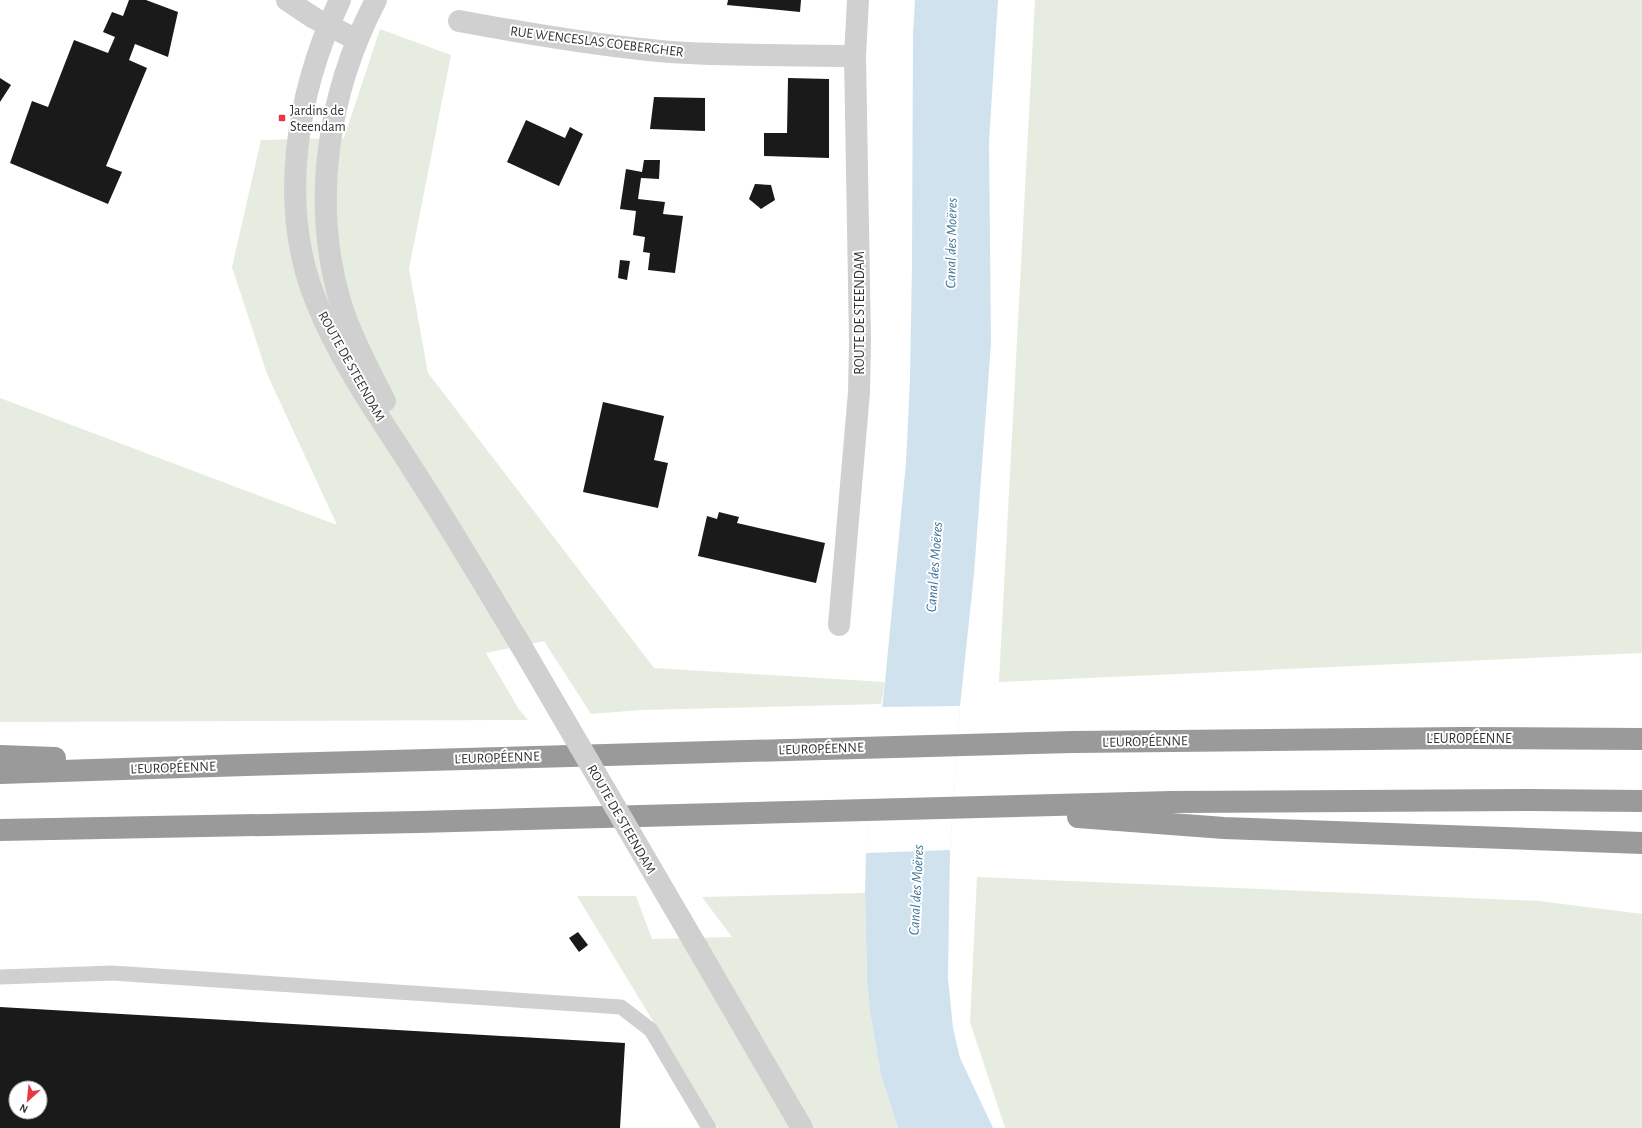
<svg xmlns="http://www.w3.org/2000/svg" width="1642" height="1128" font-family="'Alegreya Sans',sans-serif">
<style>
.green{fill:#e6ecdf}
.water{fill:#cfe2ee}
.pier{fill:#fff}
.building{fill:#1a1a1a;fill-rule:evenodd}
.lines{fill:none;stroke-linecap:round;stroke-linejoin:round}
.service{stroke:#d0d0d0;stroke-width:15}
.minor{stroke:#d0d0d0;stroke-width:22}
.tertiary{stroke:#d0d0d0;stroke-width:22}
.motorway{stroke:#9a9a9a;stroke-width:22}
.tertiary-bridge{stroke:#d0d0d0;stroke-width:22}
.poi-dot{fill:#e63946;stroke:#fff;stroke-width:1.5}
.labels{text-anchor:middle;stroke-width:4;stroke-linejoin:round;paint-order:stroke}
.street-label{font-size:14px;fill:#333;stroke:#fff}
.poi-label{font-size:14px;fill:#333;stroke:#fff;text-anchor:start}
.water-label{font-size:15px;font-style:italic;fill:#3f7597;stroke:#fff}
</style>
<rect width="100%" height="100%" fill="#fff"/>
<g class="green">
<polygon points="1035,0 1642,0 1642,653 999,682"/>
<polygon points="380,29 451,55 409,269 428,373 654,668 885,682 881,704 641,710 591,714 544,641 486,653 518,708 528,720 0,722 0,398 337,525 267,374 232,267 261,140 344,138"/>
<polygon points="977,877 1539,901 1642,914 1642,1128 1005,1128 970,1022"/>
<polygon points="865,893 867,981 870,1012 881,1075 898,1128 718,1128 577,896 636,896 652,939 732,937 702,897"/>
</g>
<polygon class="water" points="915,0 998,0 989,142 991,343 974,574 960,706 950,850 948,978 953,1028 960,1058 993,1128 898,1128 881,1075 870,1012 867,981 865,893 866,853 885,682 906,463 910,379 912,266 913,34"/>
<polygon class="pier" points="960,706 950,850 866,853 881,707"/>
<g class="building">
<polygon points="129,0 146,0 178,12 168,57 135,44 129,60 147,68 106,166 122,172 108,204 10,163 32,101 48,107 74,40 108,53 115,37 103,32 112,12 123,16"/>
<polygon points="728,0 801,0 800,12 727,5"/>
<polygon points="0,78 11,85 0,102"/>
<polygon points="788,78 829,79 829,158 764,156 764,133 787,133"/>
<polygon points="654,97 705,98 705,131 650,129"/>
<polygon points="526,120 565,138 570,127 583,134 559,186 507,162"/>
<polygon points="644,160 660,160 659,179 641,178 638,199 665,202 663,214 683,216 675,273 648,270 650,253 643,252 645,237 633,235 636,211 620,209 626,169 642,172"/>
<polygon points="755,184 771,185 775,200 761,209 749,199"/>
<polygon points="620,260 630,261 627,280 618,278"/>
<polygon points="603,402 664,416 654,460 668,463 658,508 583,492"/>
<polygon points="719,512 739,517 737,523 825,543 816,583 698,556 707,516 717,519"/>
<polygon points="578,932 588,945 579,952 569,938"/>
<path d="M0,1007L625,1043L620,1128H0ZM16,1088H40V1112H16Z"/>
</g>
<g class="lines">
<polyline class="service" points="0,977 112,973 621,1007 651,1030 709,1128"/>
<g class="minor">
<polyline points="287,0 314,18 357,40"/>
<path d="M459,21C529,34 599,46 670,52C731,56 794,55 855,56"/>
<polyline points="839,625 859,392 860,341 855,56 858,0"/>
</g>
<g class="tertiary">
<path d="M340,0C297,91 277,205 316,301C340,362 379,416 414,471C451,528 485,586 520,644"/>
<path d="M376,0C328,92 311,201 340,301C351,336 368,368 385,401"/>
<polyline points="697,947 802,1128"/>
</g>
<g class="motorway">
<polyline points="0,756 55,758"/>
<polyline points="0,773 246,765 1072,742 1463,738 1642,739"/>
<polyline points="1078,817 1224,828 1642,843"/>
<polyline points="0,830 418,822 1171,802 1530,800 1642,801"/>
</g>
<polyline class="tertiary-bridge" points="520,644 697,947"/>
</g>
<rect class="poi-dot" x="278" y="114" width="8" height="8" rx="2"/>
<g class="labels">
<g class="street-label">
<text transform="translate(597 41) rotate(7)" y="5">RUE WENCESLAS COEBERGHER</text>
<text transform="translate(859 313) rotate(-90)" y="5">ROUTE DE STEENDAM</text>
<text transform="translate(352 366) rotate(61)" y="5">ROUTE DE STEENDAM</text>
<text x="1469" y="743">L'EUROPÉENNE</text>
<text transform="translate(1145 741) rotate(-1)" y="5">L'EUROPÉENNE</text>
<text transform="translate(821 748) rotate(-2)" y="5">L'EUROPÉENNE</text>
<text transform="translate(497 757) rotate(-2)" y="5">L'EUROPÉENNE</text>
<text transform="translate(173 767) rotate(-2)" y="5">L'EUROPÉENNE</text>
<text transform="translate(622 819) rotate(60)" y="5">ROUTE DE STEENDAM</text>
</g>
<g class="poi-label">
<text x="290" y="115">Jardins de<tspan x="290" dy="16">Steendam</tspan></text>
</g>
<g class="water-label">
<text transform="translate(951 243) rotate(-89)" y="5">Canal des Moëres</text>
<text transform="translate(934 567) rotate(-86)" y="5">Canal des Moëres</text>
<text transform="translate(916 890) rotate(-87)" y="5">Canal des Moëres</text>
</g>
</g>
<g transform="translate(28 1100) rotate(207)"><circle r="19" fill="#ffffff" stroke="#adadad"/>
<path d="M0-3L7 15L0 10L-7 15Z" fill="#e63946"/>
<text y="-6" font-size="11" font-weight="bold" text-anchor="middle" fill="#333333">N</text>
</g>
</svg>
